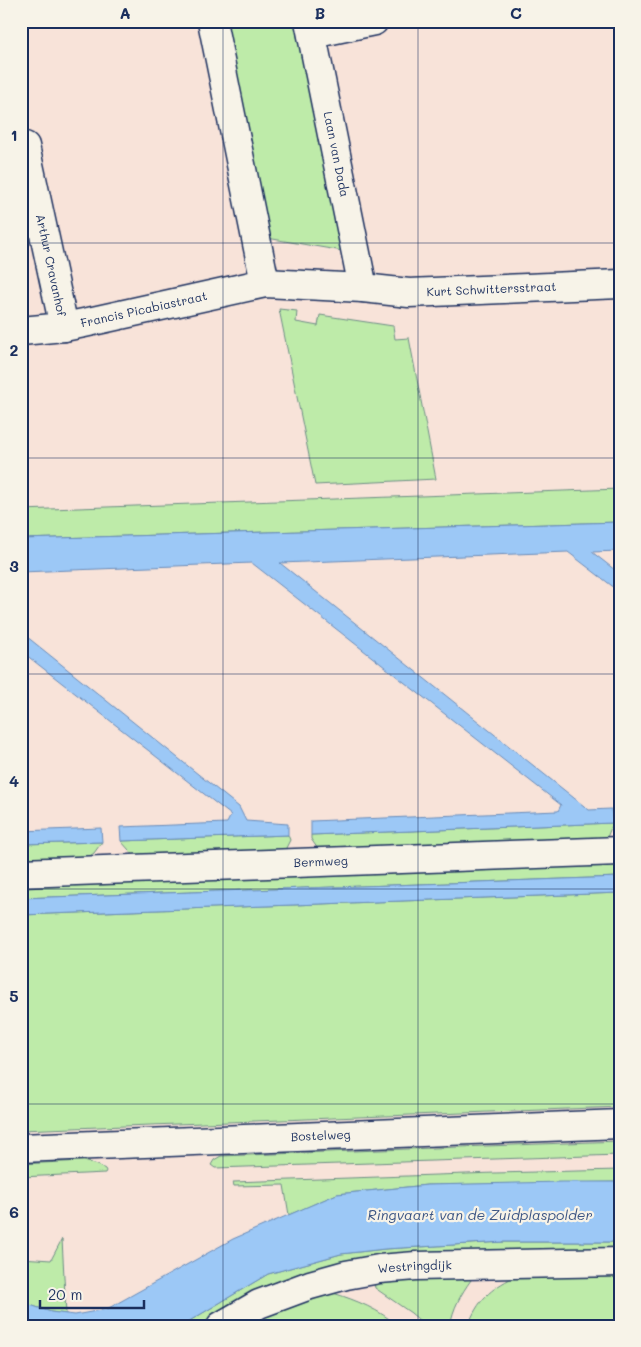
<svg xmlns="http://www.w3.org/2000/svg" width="641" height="1347" font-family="Mali,sans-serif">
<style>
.green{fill:#beeba9;stroke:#6c8d84}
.water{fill:#9cc8f6;stroke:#688bb9}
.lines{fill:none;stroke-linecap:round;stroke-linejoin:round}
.minor-casing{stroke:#1b2f5e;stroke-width:31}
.minor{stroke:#f7f3e8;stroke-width:28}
.grid{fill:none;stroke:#1b2f5e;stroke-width:1;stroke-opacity:0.55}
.labels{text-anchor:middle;stroke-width:4.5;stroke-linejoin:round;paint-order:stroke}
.street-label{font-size:12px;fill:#1b2f5e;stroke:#f7f3e8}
.water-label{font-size:14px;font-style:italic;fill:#3b5584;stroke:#f7f3e8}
.neatline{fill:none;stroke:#1b2f5e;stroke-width:2}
.grid-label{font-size:16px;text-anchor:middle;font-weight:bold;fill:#1b2f5e}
</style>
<rect width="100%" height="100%" fill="#f8e3d9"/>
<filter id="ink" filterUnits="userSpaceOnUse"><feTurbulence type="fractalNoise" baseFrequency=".02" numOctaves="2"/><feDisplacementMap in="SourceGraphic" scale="10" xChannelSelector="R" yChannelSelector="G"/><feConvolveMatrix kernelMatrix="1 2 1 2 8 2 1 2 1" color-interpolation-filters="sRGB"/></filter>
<g filter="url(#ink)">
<g class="green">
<polygon points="223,21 296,21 343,251 267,238"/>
<polygon points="279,309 297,311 296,322 318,326 320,315 393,326 395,339 409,338 436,479 315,485"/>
<polygon points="620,489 620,522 21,539 21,510"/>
<polygon points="613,823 605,842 320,852 311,839 311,835"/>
<polygon points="288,835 290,840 283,854 137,859 121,841"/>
<polygon points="102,842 94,853 83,861 21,863 21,844"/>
<polygon points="620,860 620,877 21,898 21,881"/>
<polygon points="620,893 620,1107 21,1130 21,915"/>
<polygon points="620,1141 620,1155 215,1168 211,1165 214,1160 221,1156"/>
<polygon points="84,1161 98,1165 105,1169 106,1171 105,1173 21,1177 21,1164"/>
<polygon points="620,1170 620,1182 427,1185 337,1194 289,1215 284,1185 234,1186 233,1182 495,1173"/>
<polygon points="62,1239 66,1314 51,1312 21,1302 21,1258 51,1260"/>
<polygon points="504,1242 620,1242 620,1254 259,1296 201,1326 181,1326 268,1274 341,1254 385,1249"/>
<path d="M620,1271V1326H468C478,1300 490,1289 514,1277Z"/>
<path d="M467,1276L471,1280C461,1294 453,1308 450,1326H426L411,1313L375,1288L374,1283Z"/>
<path d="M333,1293C356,1300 380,1310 398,1326H239L313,1294Z"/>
</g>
<g class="water">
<polygon points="620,522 620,551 592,552 620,574 620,592 568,552 280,563 589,810 611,809 613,823 311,835 311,821 558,811 561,805 252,563 21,572 21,539"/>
<polygon points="21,632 239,807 246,821 288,824 288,835 121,841 120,827 227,823 231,815 21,651"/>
<polygon points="101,828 102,842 21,844 21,831"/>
<polygon points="620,877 620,893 21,915 21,898"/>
<polygon points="562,1182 620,1182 620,1242 504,1242 385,1249 341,1254 268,1274 181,1326 21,1326 21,1302 51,1312 75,1315 107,1309 233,1239 337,1194 427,1185"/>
</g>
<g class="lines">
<g class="minor-casing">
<g id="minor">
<polyline points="212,21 265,283"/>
<path id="s1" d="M309,21L363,288"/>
<polyline points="312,34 374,21"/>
<path id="s2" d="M25,146L64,327"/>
<path id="s3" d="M21,331L64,327L84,323L265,283L363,288L409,293L620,284"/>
<path id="s4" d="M21,873L620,851"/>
<path id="s5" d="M21,1148L620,1124"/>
<path id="s6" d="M221,1326L259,1304L310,1285L346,1275L379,1269L416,1266L620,1262"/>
</g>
</g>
<use href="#minor" class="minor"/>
</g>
</g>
<path class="grid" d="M223,21V1326M418,21V1326M21,243H620M21,458H620M21,674H620M21,889H620M21,1104H620"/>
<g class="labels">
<g class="street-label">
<text dy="4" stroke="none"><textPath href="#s1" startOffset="136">Laan van Dada</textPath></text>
<text dy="4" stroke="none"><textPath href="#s2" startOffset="122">Arthur Cravanhof</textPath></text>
<text dy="4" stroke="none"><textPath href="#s3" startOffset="476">Kurt Schwittersstraat</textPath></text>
<text dy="4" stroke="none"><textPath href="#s3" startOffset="125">Francis Picabiastraat</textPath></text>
<text dy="4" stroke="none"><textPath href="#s4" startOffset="300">Bermweg</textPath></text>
<text dy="4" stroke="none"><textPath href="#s5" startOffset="300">Bostelweg</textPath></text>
<text dy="4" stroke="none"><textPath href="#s6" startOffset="205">Westringdijk</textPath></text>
</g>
<g class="water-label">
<text x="480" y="1220">Ringvaart van de Zuidplaspolder</text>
</g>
</g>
<rect width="641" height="1347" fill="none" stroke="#f7f3e8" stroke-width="55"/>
<path d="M40 1300v8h104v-8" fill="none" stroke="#1b2f5e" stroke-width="2.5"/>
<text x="48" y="1300" font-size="15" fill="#1b2f5e" stroke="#f7f3e8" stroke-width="4" paint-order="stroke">20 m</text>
<rect x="28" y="28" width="586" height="1292" class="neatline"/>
<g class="grid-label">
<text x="125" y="19">A</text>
<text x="320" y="19">B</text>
<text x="516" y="19">C</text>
<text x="14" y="141">1</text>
<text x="14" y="356">2</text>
<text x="14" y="572">3</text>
<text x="14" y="787">4</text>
<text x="14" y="1002">5</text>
<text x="14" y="1218">6</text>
</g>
</svg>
